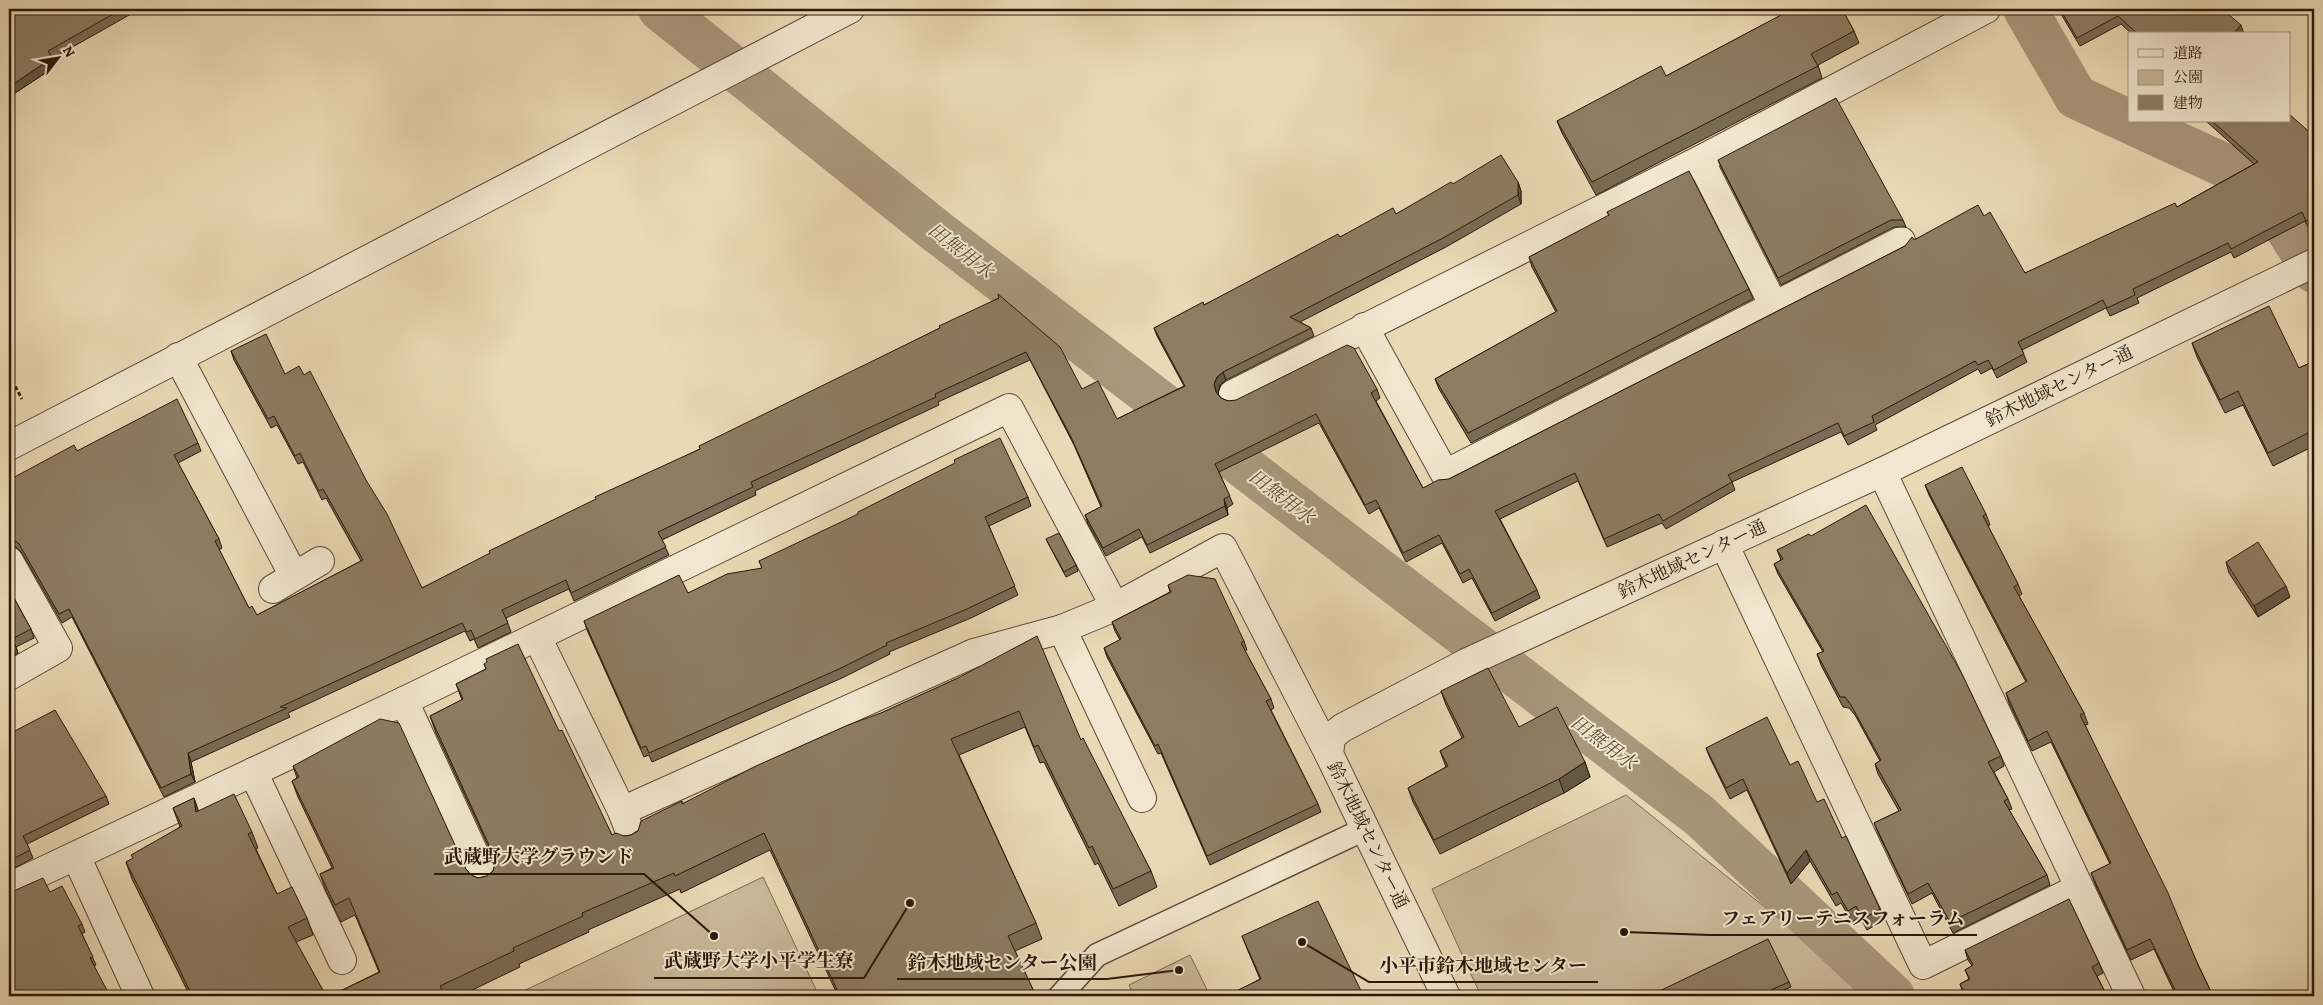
<svg xmlns="http://www.w3.org/2000/svg" width="2323" height="1005" font-family="Alegreya,'Noto Serif JP',serif">
<style>
.green{fill:#cab898;stroke:#7a6851}
.lines{fill:none;stroke-linecap:round;stroke-linejoin:round}
.canal{stroke:#a9977b;stroke-width:44}
.service-casing{stroke:#5b4835;stroke-width:25}
.minor-casing{stroke:#5b4835;stroke-width:30}
.path{stroke:#2b180a;stroke-width:3;stroke-dasharray:4 2.5;stroke-linecap:butt}
.service{stroke:#f1e6cf;stroke-width:22}
.minor{stroke:#f1e6cf;stroke-width:28}
.wall{fill:#7a6b55;stroke:#2b180a}
.shaded-wall{fill:#635745;stroke:#2b180a}
.building{fill:#8e7c63;stroke:#2b180a}
.labels{text-anchor:middle;stroke-width:4;stroke-linejoin:round;paint-order:stroke}
.street-label{font-size:18px;fill:#2b180a;stroke:#f1e6cf}
.water-label{font-size:19px;font-style:italic;fill:#5d4b37;stroke:#f1e6cf}
.leader{fill:none;stroke:#2b180a;stroke-width:2}
.callout-dot{fill:#2b180a;stroke:#f1e6cf;stroke-width:2}
.callout-label{font-size:19px;text-anchor:middle;font-weight:bold;fill:#2b180a;stroke:#f1e6cf;stroke-width:4;stroke-linejoin:round;paint-order:stroke}
</style>
<rect width="100%" height="100%" fill="#ead9b5"/>
<filter id="stains"><feTurbulence type="fractalNoise" baseFrequency=".004" numOctaves="4"/><feColorMatrix values="0 0 0 0 .2 0 0 0 0 .09 0 0 0 0 .02 0 0 0 .5 -.17"/></filter>
<radialGradient id="worn" r=".72"><stop offset=".6" stop-color="#630" stop-opacity="0"/><stop offset="1" stop-color="#630" stop-opacity=".3"/></radialGradient>
<g class="green">
<polygon points="1626,795 1850,976 1860,996 1481,996 1432,889"/>
<polygon points="763,877 819,996 513,996"/>
<polygon points="1190,955 1210,996 1134,996 1129,985"/>
</g>
<g class="lines">
<g class="canal">
<polyline points="660,9 935,230 1700,816 1893,996"/>
<polyline points="2025,9 2076,97 2256,180 2314,271"/>
</g>
<g class="service-casing">
<polyline id="service" points="1060,996 1097,955 1365,829"/>
</g>
<g class="minor-casing">
<g id="minor">
<polyline points="1700,160 1774,306"/>
<polyline points="1364,327 1445,474 1901,241"/>
<polyline points="178,357 294,576"/>
<polyline points="1233,394 1700,160 1986,9"/>
<polyline points="9,446 850,9"/>
<polyline points="1882,472 2131,996"/>
<polyline points="1724,544 1923,965 2079,888"/>
<polyline points="9,561 58,648 9,676"/>
<polyline points="273,589 320,561"/>
<polyline points="1062,629 1142,798"/>
<polyline points="537,637 622,811 632,837"/>
<polyline points="404,701 486,879"/>
<polyline points="253,772 342,960"/>
<polyline points="622,811 974,653 1062,629 1115,607 1223,548 1329,754"/>
<polyline points="76,856 140,996"/>
<polyline points="9,887 404,701 1009,408 1115,607"/>
<polyline points="1446,996 1329,754 1331,737 1342,728 1466,663 1882,472 2314,263"/>
</g>
</g>
<polyline class="path" points="9,375 22,399"/>
<use href="#service" class="service"/>
<use href="#minor" class="minor"/>
</g>
<g class="wall">
<polygon points="9,9 129,9 131,14 53,58 56,66 12,95 9,91"/>
<polygon points="1776,9 1842,9 1854,31 1859,43 1818,65 1822,78 1596,195 1562,133 1557,121 1666,76 1780,16"/>
<polygon points="2058,9 2222,9 2244,34 2132,34 2121,24 2080,46"/>
<polygon points="2206,121 2289,121 2314,136 2314,227 2309,229 2305,221 2234,258 2231,252 2137,298 2139,303 2110,316 2106,308 2022,350 2027,362 1997,378 1992,368 1981,374 1978,369 1875,425 1877,430 1848,445 1841,432 1732,482 1735,490 1666,529 1662,523 1607,547 1578,481 1500,519 1537,590 1540,598 1495,621 1472,578 1463,583 1442,543 1406,562 1379,508 1369,514 1319,423 1219,472 1233,504 1227,508 1228,515 1150,553 1142,537 1106,556 1088,524 1085,515 1101,507 1074,445 1030,360 938,402 939,405 755,491 756,495 662,540 669,555 574,601 569,589 506,618 511,632 478,648 474,639 470,641 465,631 288,713 290,717 191,762 195,782 164,797 72,617 62,623 22,553 16,547 9,545 9,480 77,451 198,443 201,451 178,463 219,539 222,548 219,550 249,608 257,615 361,561 326,498 322,500 303,462 298,464 277,425 271,428 234,360 231,351 285,374 422,588 700,449 999,298 1082,389 1117,419 1184,386 1157,336 1154,328 1204,305 1340,237 1396,214 1453,184 1518,182 1521,191 1521,204 1446,247 1300,322 1311,328 1314,336 1226,380 1220,385 1218,393 1218,394 1221,398 1228,401 1377,389 1380,398 1376,401 1423,488 1449,479 1905,246 1914,240 1984,216 2025,273 2177,207 2254,164"/>
<polygon points="1718,160 1903,220 1906,227 1894,227 1781,285 1721,167"/>
<polygon points="1607,212 1749,289 1753,299 1471,443 1439,389 1435,379 1556,312 1532,267 1529,257 1609,216"/>
<polygon points="2192,343 2299,368 2314,361 2314,446 2273,466 2243,405 2225,413 2197,357"/>
<polygon points="1925,485 1986,514 1990,525 1988,526 2018,584 2022,594 2019,596 2084,713 2088,724 2085,725 2213,996 2176,996 2154,949 2131,960 2095,884 2091,873 2110,864 2051,742 2032,751 2009,703 2006,693 2026,682 1929,495"/>
<polygon points="1028,497 1031,506 989,526 1018,595 971,618 889,652 890,654 842,678 652,762 649,755 644,757 587,630 584,621 688,593 762,568 759,561"/>
<polygon points="1811,536 2001,756 2004,766 1994,772 2008,799 2012,809 2009,810 2047,875 2050,885 1953,933 1932,893 1912,904 1878,833 1874,823 1899,811 1878,774 1875,764 1880,761 1855,715 1849,708 1843,707 1821,665 1817,654 1823,652 1778,574 1774,564 1781,560 1777,550"/>
<polygon points="1046,539 1076,565 1078,571 1066,577 1049,545"/>
<polygon points="2226,562 2290,597 2258,617 2229,573"/>
<polygon points="1168,585 1244,641 1247,650 1245,651 1271,699 1274,708 1271,710 1318,804 1321,812 1210,865 1161,753 1158,754 1107,657 1104,648 1120,640 1115,631 1112,622 1170,592"/>
<polygon points="9,589 31,629 34,638 16,647 18,653 9,659"/>
<polygon points="484,664 559,731 612,835 624,836 631,835 682,801 682,804 956,679 1081,740 1151,871 1157,887 1119,906 1098,863 1095,865 1044,762 1040,763 1025,727 959,755 1036,923 1042,939 1015,951 1036,996 838,996 770,850 681,893 680,889 588,930 589,932 519,964 520,967 460,996 330,996 379,972 355,915 341,922 326,891 320,874 332,868 298,797 292,781 297,778 293,766 466,869 471,875 478,878 487,876 493,871 495,864 495,861 436,733 430,716 462,700 456,684 486,669"/>
<polygon points="1441,691 1519,727 1585,762 1590,777 1564,793 1440,854 1413,802 1408,788 1446,767 1440,751 1462,738 1446,705"/>
<polygon points="9,734 106,796 109,804 27,844 33,858 9,871"/>
<polygon points="1706,748 1790,765 1842,838 1880,909 1884,920 1867,930 1860,917 1852,922 1841,903 1836,906 1810,861 1791,884 1747,790 1730,799 1710,758"/>
<polygon points="194,798 198,811 252,832 258,848 256,849 277,894 307,918 313,935 296,942 326,996 190,996 132,879 126,862 133,859 180,827 173,808"/>
<polygon points="50,892 82,924 85,932 82,934 96,965 94,966"/>
<polygon points="1242,936 1361,991 1362,996 1228,996 1260,979 1248,951"/>
<polygon points="1965,950 2099,963 2103,973 2097,976 2107,996 1964,996 1960,984 1969,979 1965,970 1972,966 1968,960"/>
<polygon points="1789,982 1791,987 1771,996 1649,996"/>
</g>
<g class="shaded-wall">
<polygon points="2241,25 2244,34 2233,34"/>
<polygon points="52,58 56,66 12,95 9,87"/>
<polygon points="1518,182 1521,191 1521,204 1518,195"/>
<polygon points="1223,372 1226,380 1220,385 1218,393 1219,401 1216,392 1214,384 1217,377"/>
<polygon points="1224,499 1227,508 1228,515 1225,506"/>
<polygon points="2286,586 2290,597 2258,617 2254,606"/>
<polygon points="15,644 18,653 9,659 9,649"/>
<polygon points="188,753 191,762 195,782 191,774"/>
<polygon points="1585,762 1590,777 1564,793 1559,779"/>
<polygon points="194,798 200,815 196,812"/>
<polygon points="1806,850 1810,861 1791,884 1787,873"/>
</g>
<g class="building">
<polygon points="9,9 122,9 48,51 52,58 9,87"/>
<polygon points="1778,9 1842,9 1854,31 1811,54 1818,66 1592,182 1557,121 1661,66 1666,76 1781,15"/>
<polygon points="2060,9 2222,9 2241,25 2233,34 2138,34 2118,16 2077,38"/>
<polygon points="1836,98 1903,220 1891,220 1778,278 1718,160"/>
<polygon points="2289,114 2314,136 2314,217 2306,221 2302,212 2231,249 2228,243 2133,289 2135,295 2107,308 2103,300 2018,342 2024,354 1994,370 1988,360 1978,365 1975,361 1872,416 1874,422 1844,436 1838,423 1768,456 1728,475 1732,482 1663,521 1659,514 1604,539 1575,473 1495,511 1537,590 1492,613 1469,569 1460,574 1439,535 1403,553 1376,500 1365,505 1316,414 1215,464 1230,496 1224,499 1225,506 1147,545 1139,529 1103,548 1085,515 1102,506 1071,437 1026,352 935,394 936,397 751,482 753,487 658,532 666,547 571,593 566,580 502,610 508,623 475,639 471,630 467,632 462,623 280,707 287,708 188,753 191,774 161,788 69,609 59,614 19,544 13,539 9,538 9,480 74,445 77,451 177,399 198,443 174,455 219,539 215,541 249,608 252,606 257,615 363,560 323,489 319,491 300,453 295,456 274,416 268,419 231,351 266,334 285,374 299,366 304,375 310,371 366,480 387,514 422,588 490,553 489,551 596,499 595,497 700,449 699,446 940,328 939,326 999,298 998,294 1060,347 1082,389 1098,381 1117,419 1185,386 1154,328 1203,302 1204,305 1338,234 1340,237 1393,208 1396,214 1451,182 1453,184 1501,155 1518,182 1518,195 1443,238 1290,317 1311,328 1223,372 1217,377 1214,384 1216,392 1221,398 1228,401 1236,400 1347,345 1354,348 1377,389 1371,393 1423,488 1438,480 1449,479 1905,246 1912,237 1914,240 1978,205 1984,216 1990,212 2025,273 2175,203 2177,207 2258,162 2212,121 2289,121"/>
<polygon points="1689,171 1749,289 1468,433 1435,379 1557,311 1529,257 1609,215 1607,212"/>
<polygon points="2269,306 2299,368 2314,361 2314,430 2268,453 2238,391 2220,400 2192,343"/>
<polygon points="1000,438 1028,497 985,517 1015,586 967,609 886,643 887,645 839,669 649,753 646,746 641,748 584,621 679,575 688,593 727,574 762,568 759,561 858,514 858,512 955,463 954,460"/>
<polygon points="1962,467 1986,514 1983,516 2018,584 2014,587 2084,713 2080,715 2168,893 2198,965 2213,996 2178,996 2150,939 2127,950 2091,873 2111,863 2047,731 2028,741 2006,693 2027,681 1925,485"/>
<polygon points="1866,505 1962,674 2001,756 1988,762 2008,799 2004,801 2047,875 1950,922 1928,883 1908,894 1874,823 1901,810 1875,764 1881,760 1851,705 1845,697 1840,697 1817,654 1824,651 1774,564 1783,559 1777,550 1809,534 1811,536"/>
<polygon points="1059,533 1076,565 1064,572 1046,539"/>
<polygon points="2258,542 2286,586 2254,606 2226,562"/>
<polygon points="1188,575 1215,579 1244,641 1241,643 1271,699 1266,701 1318,804 1207,856 1158,744 1155,746 1104,648 1121,639 1112,622 1171,592 1168,585"/>
<polygon points="9,589 31,629 12,639 15,644 9,649"/>
<polygon points="1037,636 1081,740 1083,738 1151,871 1113,889 1092,846 1089,848 1038,745 1034,747 1019,711 951,739 1036,923 1008,936 1036,996 840,996 764,833 675,876 674,873 582,913 583,916 513,948 514,951 440,986 442,990 427,996 330,996 380,972 349,898 335,905 320,874 334,868 292,781 299,777 293,766 380,719 399,723 466,869 471,875 478,878 487,876 493,871 495,864 494,856 430,716 463,699 456,684 486,669 484,664 487,662 486,659 518,644 559,731 562,730 612,835 616,833 624,836 631,835 638,831 641,821 682,801 682,804 756,766 848,725 881,713 956,679"/>
<polygon points="1488,668 1519,727 1557,707 1585,762 1559,779 1434,840 1408,788 1448,766 1440,751 1464,737 1441,691"/>
<polygon points="55,710 106,796 23,836 30,850 9,861 9,734"/>
<polygon points="1767,717 1790,765 1798,761 1817,802 1824,799 1842,838 1846,836 1880,909 1863,919 1856,906 1848,911 1837,892 1832,895 1806,850 1787,873 1743,779 1726,788 1706,748"/>
<polygon points="234,794 252,832 248,834 277,894 292,887 307,918 288,927 326,996 192,996 176,962 126,862 133,858 131,855 182,826 173,808 194,798 196,812"/>
<polygon points="43,878 50,892 62,886 82,924 78,926 93,957 90,958 110,996 9,996 9,893"/>
<polygon points="2069,899 2099,963 2092,967 2107,996 1966,996 1960,984 1970,979 1965,970 1973,965 1965,950"/>
<polygon points="1318,901 1361,991 1350,996 1228,996 1228,995 1261,979 1242,936"/>
<polygon points="1768,939 1789,982 1757,996 1649,996"/>
</g>
<g class="labels">
<g class="street-label">
<text transform="translate(2059 386) rotate(-26)" y="6">鈴木地域センター通</text>
<text transform="translate(1692 559) rotate(-25)" y="6">鈴木地域センター通</text>
<text transform="translate(1368 835) rotate(64)" y="6">鈴木地域センター通</text>
</g>
<g class="water-label">
<text transform="translate(961 250) rotate(38)" y="7">田無用水</text>
<text transform="translate(1282 496) rotate(37)" y="7">田無用水</text>
<text transform="translate(1604 742) rotate(37)" y="7">田無用水</text>
</g>
</g>
<path class="leader" d="M714 936L644 874H434M1624 932L1710 935H1977M910 903L864 978H654M1179 970L1107 979H897M1302 942L1369 982H1598"/>
<g class="callout-dot">
<circle cx="714" cy="936" r="5"/>
<circle cx="1624" cy="932" r="5"/>
<circle cx="910" cy="903" r="5"/>
<circle cx="1179" cy="970" r="5"/>
<circle cx="1302" cy="942" r="5"/>
</g>
<g class="callout-label">
<text x="539" y="863">武蔵野大学グラウンド</text>
<text x="1843" y="925">フェアリーテニスフォーラム</text>
<text x="759" y="967">武蔵野大学小平学生寮</text>
<text x="1002" y="969">鈴木地域センター公園</text>
<text x="1483" y="972">小平市鈴木地域センター</text>
</g>
<rect width="2323" height="1005" fill="none" stroke="#ead9b5" stroke-width="30"/>
<rect x="10" y="10" width="2303" height="985" fill="none" stroke="#2b180a" stroke-width="2.5"/>
<rect x="15" y="15" width="2293" height="975" fill="none" stroke="#2b180a"/>
<rect x="2128" y="32" width="162" height="90" fill="#f1e6cf" stroke="#a29480"/>
<rect x="2138" y="49" width="25" height="8" fill="#f1e6cf" stroke="#a29480"/>
<text x="2173" y="58" font-size="15" fill="#2b180a">道路</text>
<rect x="2138" y="70" width="25" height="15" fill="#cab898" stroke="#a29480"/>
<text x="2173" y="82" font-size="15" fill="#2b180a">公園</text>
<rect x="2138" y="95" width="25" height="15" fill="#8e7c63" stroke="#a29480"/>
<text x="2173" y="108" font-size="15" fill="#2b180a">建物</text>
<g transform="translate(58 58) rotate(59)" stroke="#f1e6cf" stroke-width="4" paint-order="stroke">
<path d="M0-4L9 19L0 12L-9 19Z" fill="#2b180a"/>
<text y="-8" font-size="14" font-weight="bold" text-anchor="middle" fill="#2b180a">N</text>
</g>
<rect width="100%" height="100%" filter="url(#stains)"/>
<rect width="100%" height="100%" fill="url(#worn)"/>
</svg>
